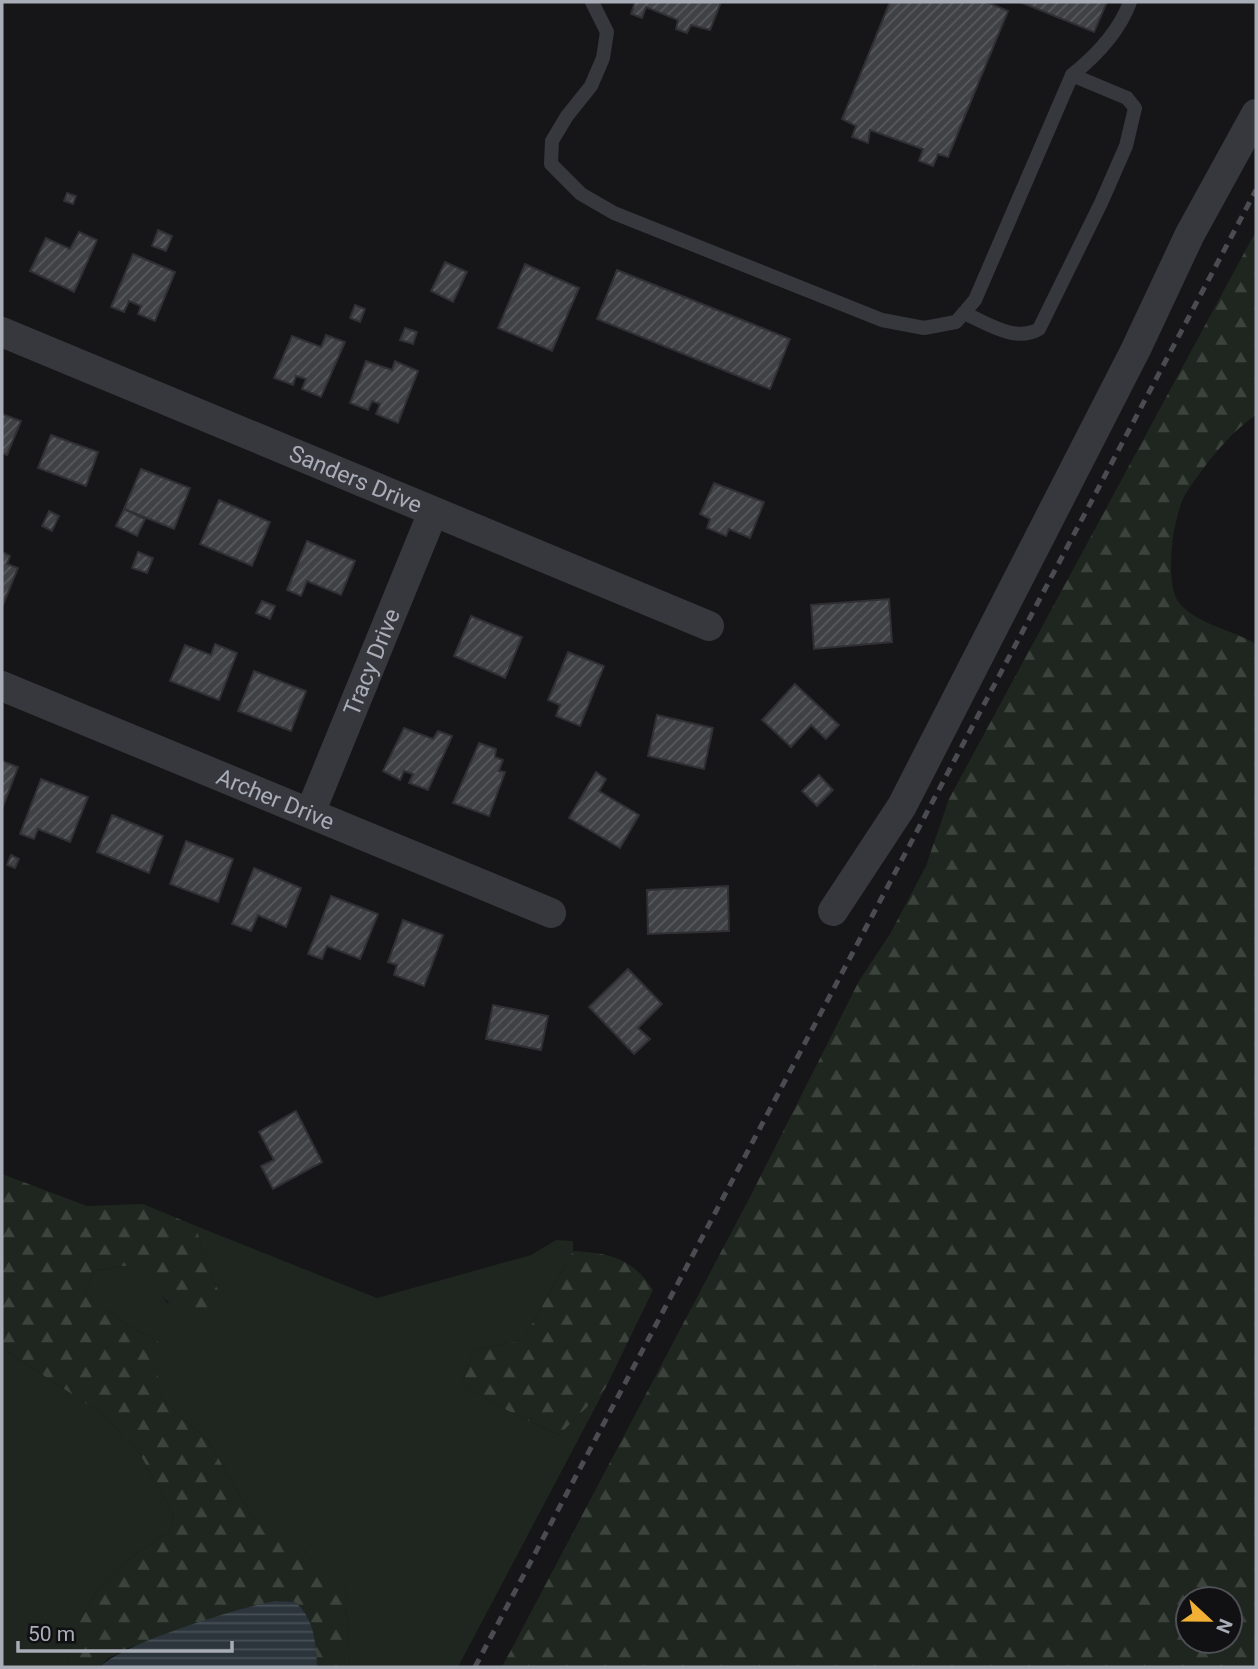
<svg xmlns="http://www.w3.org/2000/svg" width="1258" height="1669" font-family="Roboto,sans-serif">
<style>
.green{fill:#1e261f}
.forest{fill:url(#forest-firs);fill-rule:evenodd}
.water{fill:url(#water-rules)}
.building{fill:url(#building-hatch);stroke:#303034;stroke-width:2}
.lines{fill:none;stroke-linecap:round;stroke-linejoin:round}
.service{stroke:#37383d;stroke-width:14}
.minor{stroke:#37383d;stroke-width:30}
.rail{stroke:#4a4c52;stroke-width:5;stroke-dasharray:9 7;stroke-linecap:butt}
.labels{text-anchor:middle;stroke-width:5;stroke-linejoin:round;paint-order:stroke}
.street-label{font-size:23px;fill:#a8adb8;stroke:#111113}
</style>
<defs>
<pattern id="forest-firs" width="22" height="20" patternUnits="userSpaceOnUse" patternTransform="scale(1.75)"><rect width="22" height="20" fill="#1e261f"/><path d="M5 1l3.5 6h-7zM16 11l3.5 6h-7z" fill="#3c433d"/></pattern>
<pattern id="water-rules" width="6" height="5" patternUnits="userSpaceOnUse" patternTransform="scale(1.75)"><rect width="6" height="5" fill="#2c353c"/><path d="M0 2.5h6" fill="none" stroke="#485056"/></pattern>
<pattern id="building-hatch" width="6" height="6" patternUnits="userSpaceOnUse" patternTransform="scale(1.75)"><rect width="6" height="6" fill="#404145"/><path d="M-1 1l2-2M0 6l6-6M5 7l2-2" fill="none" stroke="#595a5e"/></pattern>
</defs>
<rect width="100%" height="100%" fill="#161618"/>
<g class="green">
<polygon points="196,1226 377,1298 531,1255 556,1240 573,1241 573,1251 523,1340 474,1350 462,1385 514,1414 559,1435 605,1389 458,1667 350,1667 345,1588 280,1535 255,1521 207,1439 178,1415 158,1392 158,1341 127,1325 85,1293 94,1271 131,1265 149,1278 167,1303 218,1290 206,1265"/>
<path d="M2,1348L105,1416L140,1454L174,1516L169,1533C109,1568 81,1597 67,1667H2Z"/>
</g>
<g class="forest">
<path d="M1256,231V415C1229,433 1202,468 1185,495C1173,516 1163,585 1180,604C1199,625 1233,630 1256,644V1667H502L751,1195L859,981L890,934L926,866L949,799ZM1188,1599H1230V1641H1188Z"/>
<path d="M2,1174L87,1206L143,1204L196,1226L206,1265L218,1290L207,1313C160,1312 164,1289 130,1265L94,1271L85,1293L127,1325L158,1341V1392L178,1415L207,1439L255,1521L308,1548L345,1588L350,1667H317C317,1649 313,1617 297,1604C292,1600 282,1601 276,1601L128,1648L107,1659L101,1667H67C81,1597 109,1568 169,1533L174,1516L140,1454L105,1416L2,1348Z"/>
<path d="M573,1251C610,1253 632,1258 653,1290L605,1389L559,1435L514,1414L462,1385L474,1350L523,1340Z"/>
</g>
<path class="water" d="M276,1601C282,1602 292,1600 297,1604C314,1618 317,1648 317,1667H101C115,1646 246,1605 276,1601Z"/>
<g class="building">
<polygon points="635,2 721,2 710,30 691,25 687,33 676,29 678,20 646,7 642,18 631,14"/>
<polygon points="890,2 987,2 1008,11 948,157 938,154 933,166 919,161 923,149 870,130 868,143 852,137 856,126 842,119"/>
<polygon points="1020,2 1107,2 1094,32"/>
<polygon points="67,193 76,196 73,204 64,201"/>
<polygon points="158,230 172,236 166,251 152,246"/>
<polygon points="79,232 97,240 74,292 30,271 46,238 70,249"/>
<polygon points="133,254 175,272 155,321 138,314 141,306 129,301 124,312 111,307"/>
<polygon points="445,262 467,272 453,302 431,291"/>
<polygon points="525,264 579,288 552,351 498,328"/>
<polygon points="617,270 790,339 770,389 597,319"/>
<polygon points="355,305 365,309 360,322 350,318"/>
<polygon points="405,328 417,332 413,344 400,340"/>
<polygon points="326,335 345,342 321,397 302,389 306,379 296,376 293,385 274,378 292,336 321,347"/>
<polygon points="366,361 392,370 395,361 418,371 398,423 376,414 380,404 372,401 368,410 350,403"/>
<polygon points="2,414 21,421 7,455 2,453"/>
<polygon points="51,435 98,452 86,486 38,468"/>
<polygon points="141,469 190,488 174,529 124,509"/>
<polygon points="714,483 764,502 750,538 729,529 726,536 707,528 710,519 700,514"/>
<polygon points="219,500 270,522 252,566 200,544"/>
<polygon points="124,509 145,519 137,536 116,526"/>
<polygon points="49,511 59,516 52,531 42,526"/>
<polygon points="307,541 355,561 341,595 307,581 301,596 287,590"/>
<polygon points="2,552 10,556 7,564 18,568 2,607"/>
<polygon points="138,552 153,558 147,573 132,568"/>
<polygon points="889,599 892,642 814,649 811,605"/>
<polygon points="262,601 275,606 270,619 256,613"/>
<polygon points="471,616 522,637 505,678 454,656"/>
<polygon points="215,644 237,653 219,700 170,681 185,645 211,655"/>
<polygon points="568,652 604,666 580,726 556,716 560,705 548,700"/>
<polygon points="254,671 306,691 291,731 238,711"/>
<polygon points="795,684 839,725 826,739 811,725 791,747 762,720"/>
<polygon points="657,715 713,728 704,769 648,756"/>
<polygon points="404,728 433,739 438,731 452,736 428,790 409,783 413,774 404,771 400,780 383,771"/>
<polygon points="479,743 496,749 495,757 503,760 499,771 505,772 489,816 453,803"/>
<polygon points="2,761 18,767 2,809"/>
<polygon points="596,772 606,779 599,791 639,815 620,848 569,818"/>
<polygon points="819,775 833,790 817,806 802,791"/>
<polygon points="41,779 88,797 70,842 38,829 34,839 20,834"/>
<polygon points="112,815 163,836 149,873 97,852"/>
<polygon points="186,841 233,859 218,902 170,884"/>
<polygon points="11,855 19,859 15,868 7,865"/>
<polygon points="254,868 301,888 286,927 258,915 251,931 232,924"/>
<polygon points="728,886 729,931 648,934 647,890"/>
<polygon points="331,896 378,914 360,959 327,946 322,959 308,954"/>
<polygon points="403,920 443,935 424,986 394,975 397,965 388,962"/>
<polygon points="628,969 662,1004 638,1028 650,1039 634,1054 589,1007"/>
<polygon points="493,1005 548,1016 541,1050 486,1039"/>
<polygon points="296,1111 322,1162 273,1189 261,1166 274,1160 259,1132"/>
</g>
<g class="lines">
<g class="service">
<path d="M592,2L607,32L603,58L591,86L567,116L552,141L551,164L581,194L614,213L882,320L924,328L956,322L975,300L1072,75C1097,55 1119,32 1130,2"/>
<path d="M964,313C987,323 1015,343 1039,329L1101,203L1126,146L1135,108L1127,98L1072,75"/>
</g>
<g class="minor">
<path id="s1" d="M2,332L709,626"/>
<path id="s2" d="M2,686L551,913"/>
<path id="s3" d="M310,813L433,512"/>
<polyline points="833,911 902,806 1136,349 1190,234 1256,114"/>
</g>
<polyline class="rail" points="475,1667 1256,190"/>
</g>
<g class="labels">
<g class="street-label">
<text dy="8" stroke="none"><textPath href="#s1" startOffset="383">Sanders Drive</textPath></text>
<text dy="8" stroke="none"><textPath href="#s3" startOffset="163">Tracy Drive</textPath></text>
<text dy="8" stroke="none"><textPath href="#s2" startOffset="296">Archer Drive</textPath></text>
</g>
</g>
<rect width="1258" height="1669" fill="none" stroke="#a8adb8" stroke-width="7"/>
<g transform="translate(1209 1620) rotate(112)"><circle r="33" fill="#111113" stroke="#4d4f55" stroke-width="2"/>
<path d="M0-5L12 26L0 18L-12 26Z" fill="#f2b134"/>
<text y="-10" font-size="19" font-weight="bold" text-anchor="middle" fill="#a8adb8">N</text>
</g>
<path d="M18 1641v10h214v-10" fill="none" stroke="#a8adb8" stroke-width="3.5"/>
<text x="28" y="1641" font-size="21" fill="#a8adb8" stroke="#111113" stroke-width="5" paint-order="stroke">50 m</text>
</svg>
